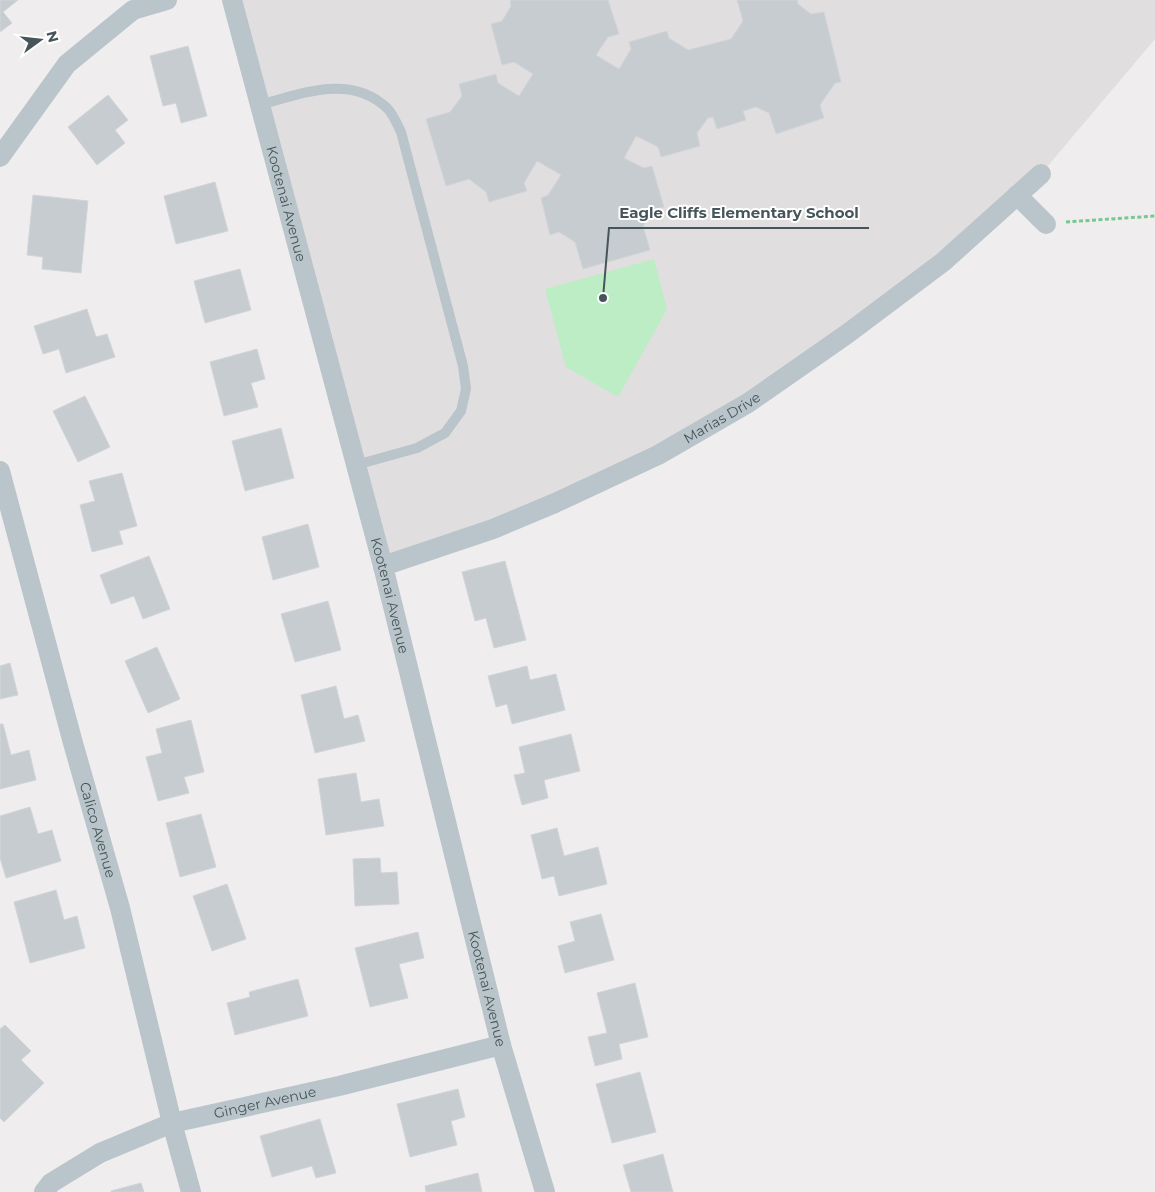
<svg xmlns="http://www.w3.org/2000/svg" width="1155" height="1192" font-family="Montserrat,sans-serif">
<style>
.education{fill:#e1dedf}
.green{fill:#bcedc4}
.building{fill:#c7ccd0;stroke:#d1d5d9}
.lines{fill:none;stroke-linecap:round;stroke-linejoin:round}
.path{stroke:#75c98d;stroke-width:3;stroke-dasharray:4 2.5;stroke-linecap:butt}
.lane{stroke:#b9c5ca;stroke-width:10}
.street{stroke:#b9c5ca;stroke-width:20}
.labels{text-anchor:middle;stroke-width:4;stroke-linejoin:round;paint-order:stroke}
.street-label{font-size:14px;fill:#46555a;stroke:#fff}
.leader{fill:none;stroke:#46555a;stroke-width:2}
.callout-dot{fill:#46555a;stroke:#fff;stroke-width:2}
.callout-label{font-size:15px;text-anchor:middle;font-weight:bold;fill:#46555a;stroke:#fff;stroke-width:4;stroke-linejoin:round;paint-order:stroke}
</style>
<rect width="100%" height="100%" fill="#f0edee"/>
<polygon class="education" points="232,0 1155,0 1155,39 1041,174 943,262 658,455 383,566"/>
<polygon class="green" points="654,259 667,309 618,397 566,367 545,289"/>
<g class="building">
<polygon points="0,0 18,0 3,12 12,23 0,32"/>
<polygon points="510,0 608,0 619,34 608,37 596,55 619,69 631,49 629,42 667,31 669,38 688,50 731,39 743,21 737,0 797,0 798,4 811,14 824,12 841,82 835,83 820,105 824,118 776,134 769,113 756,107 743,111 746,120 717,129 713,117 708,118 697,133 700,146 661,157 658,147 636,136 624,158 644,168 652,166 664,207 655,209 643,226 650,250 583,269 575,242 559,232 550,235 541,198 548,195 561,175 537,161 524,183 527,191 489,202 486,192 469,179 446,186 426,119 450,112 462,96 459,84 496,74 498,83 519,96 533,74 514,62 502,65 491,24 502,21 511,6"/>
<polygon points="188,46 207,116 181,123 176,103 163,106 150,56"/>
<polygon points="108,95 128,120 115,130 125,143 97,165 68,127"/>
<polygon points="215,182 228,231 176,244 164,196"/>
<polygon points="33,195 88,201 81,273 42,269 43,257 27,255"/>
<polygon points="240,269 251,310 205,323 194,281"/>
<polygon points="87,309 96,337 107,334 115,357 66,373 59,349 43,354 34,326"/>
<polygon points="257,349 265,379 251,383 258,407 224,416 210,362"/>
<polygon points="85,396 110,447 78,462 53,411"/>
<polygon points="281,428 294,478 245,491 232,441"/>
<polygon points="122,473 137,526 119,531 123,544 92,552 80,505 95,501 89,481"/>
<polygon points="308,524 319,567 273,580 262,537"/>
<polygon points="149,556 170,609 143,619 134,596 111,604 100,575"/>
<polygon points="505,561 526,640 494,648 486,618 475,621 462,572"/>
<polygon points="328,601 341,650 295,662 281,614"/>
<polygon points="157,647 180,699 148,713 125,661"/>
<polygon points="10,663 18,695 0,699 0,666"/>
<polygon points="527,666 530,680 556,674 565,710 512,724 507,704 496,707 488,676"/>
<polygon points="336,686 344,719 358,715 365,741 315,753 301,695"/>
<polygon points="191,720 204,772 184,777 189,793 158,801 146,757 162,753 156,729"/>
<polygon points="0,724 3,724 11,755 29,750 36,780 0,789"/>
<polygon points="571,734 580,771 544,780 548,798 522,805 514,775 525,773 519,747"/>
<polygon points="356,773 361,802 379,799 384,826 326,835 318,779"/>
<polygon points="30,807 38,834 52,830 61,861 6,878 0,858 0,816"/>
<polygon points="201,814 216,867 180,877 166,823"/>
<polygon points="557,828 564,856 598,847 607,884 559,896 554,876 542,879 531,835"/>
<polygon points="380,858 381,873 397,872 399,904 355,906 353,859"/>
<polygon points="227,884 246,939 212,951 193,896"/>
<polygon points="56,890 64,920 77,916 85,948 30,963 14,902"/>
<polygon points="601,914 614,960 565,973 558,946 575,941 570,922"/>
<polygon points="418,932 424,958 399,964 408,998 370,1007 355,948"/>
<polygon points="298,979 308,1016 235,1035 227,1003 250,997 249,992"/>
<polygon points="635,983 648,1037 619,1044 622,1059 595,1066 588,1037 607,1033 597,993"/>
<polygon points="5,1025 31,1051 21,1060 44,1083 4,1122 0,1118 0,1029"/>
<polygon points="640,1072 656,1132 612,1143 596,1084"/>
<polygon points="458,1089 465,1117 451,1121 457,1145 410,1157 397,1104"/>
<polygon points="320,1119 336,1173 316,1178 312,1166 272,1177 260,1136"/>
<polygon points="663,1154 673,1192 631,1192 623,1165"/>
<polygon points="478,1173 482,1192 426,1192 425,1186"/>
<polygon points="141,1183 144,1192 111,1192 111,1191"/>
</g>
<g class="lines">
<polyline class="path" points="1066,222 1155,216"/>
<path class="lane" d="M259,105C302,94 350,73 387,108C393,114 397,124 401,132L463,366L466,389L461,411L445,433L417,448L356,465"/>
<g class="street">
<path id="s1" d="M232,0L383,566L501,1045L545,1192"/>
<polyline points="0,157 67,64 133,10 167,0"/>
<polyline points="1017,195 1046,224"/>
<path id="s2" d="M0,471L73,743L120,908L172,1123L191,1192"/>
<path id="s3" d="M383,566L493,529L555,503L658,455L748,403L847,334L943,262L1041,174"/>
<path id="s4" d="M44,1192L51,1183L100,1153L172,1123L339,1086L501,1045"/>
</g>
</g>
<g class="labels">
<g class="street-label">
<text dy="5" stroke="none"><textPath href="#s1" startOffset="211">Kootenai Avenue</textPath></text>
<text dy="5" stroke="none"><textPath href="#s3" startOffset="371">Marias Drive</textPath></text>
<text dy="5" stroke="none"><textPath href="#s1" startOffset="616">Kootenai Avenue</textPath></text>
<text dy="5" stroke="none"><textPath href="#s2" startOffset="372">Calico Avenue</textPath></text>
<text dy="5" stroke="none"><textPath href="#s1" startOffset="1021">Kootenai Avenue</textPath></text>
<text dy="5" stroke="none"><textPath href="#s4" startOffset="242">Ginger Avenue</textPath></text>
</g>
</g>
<path class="leader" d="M603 298L609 228H869"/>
<circle class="callout-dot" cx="603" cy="298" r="5"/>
<g class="callout-label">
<text x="739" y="218">Eagle Cliffs Elementary School</text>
</g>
<g transform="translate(40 40) rotate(75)" stroke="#ffffff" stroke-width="4" paint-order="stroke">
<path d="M0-4L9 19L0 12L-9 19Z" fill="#46555a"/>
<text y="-8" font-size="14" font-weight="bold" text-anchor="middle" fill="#46555a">N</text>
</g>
</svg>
